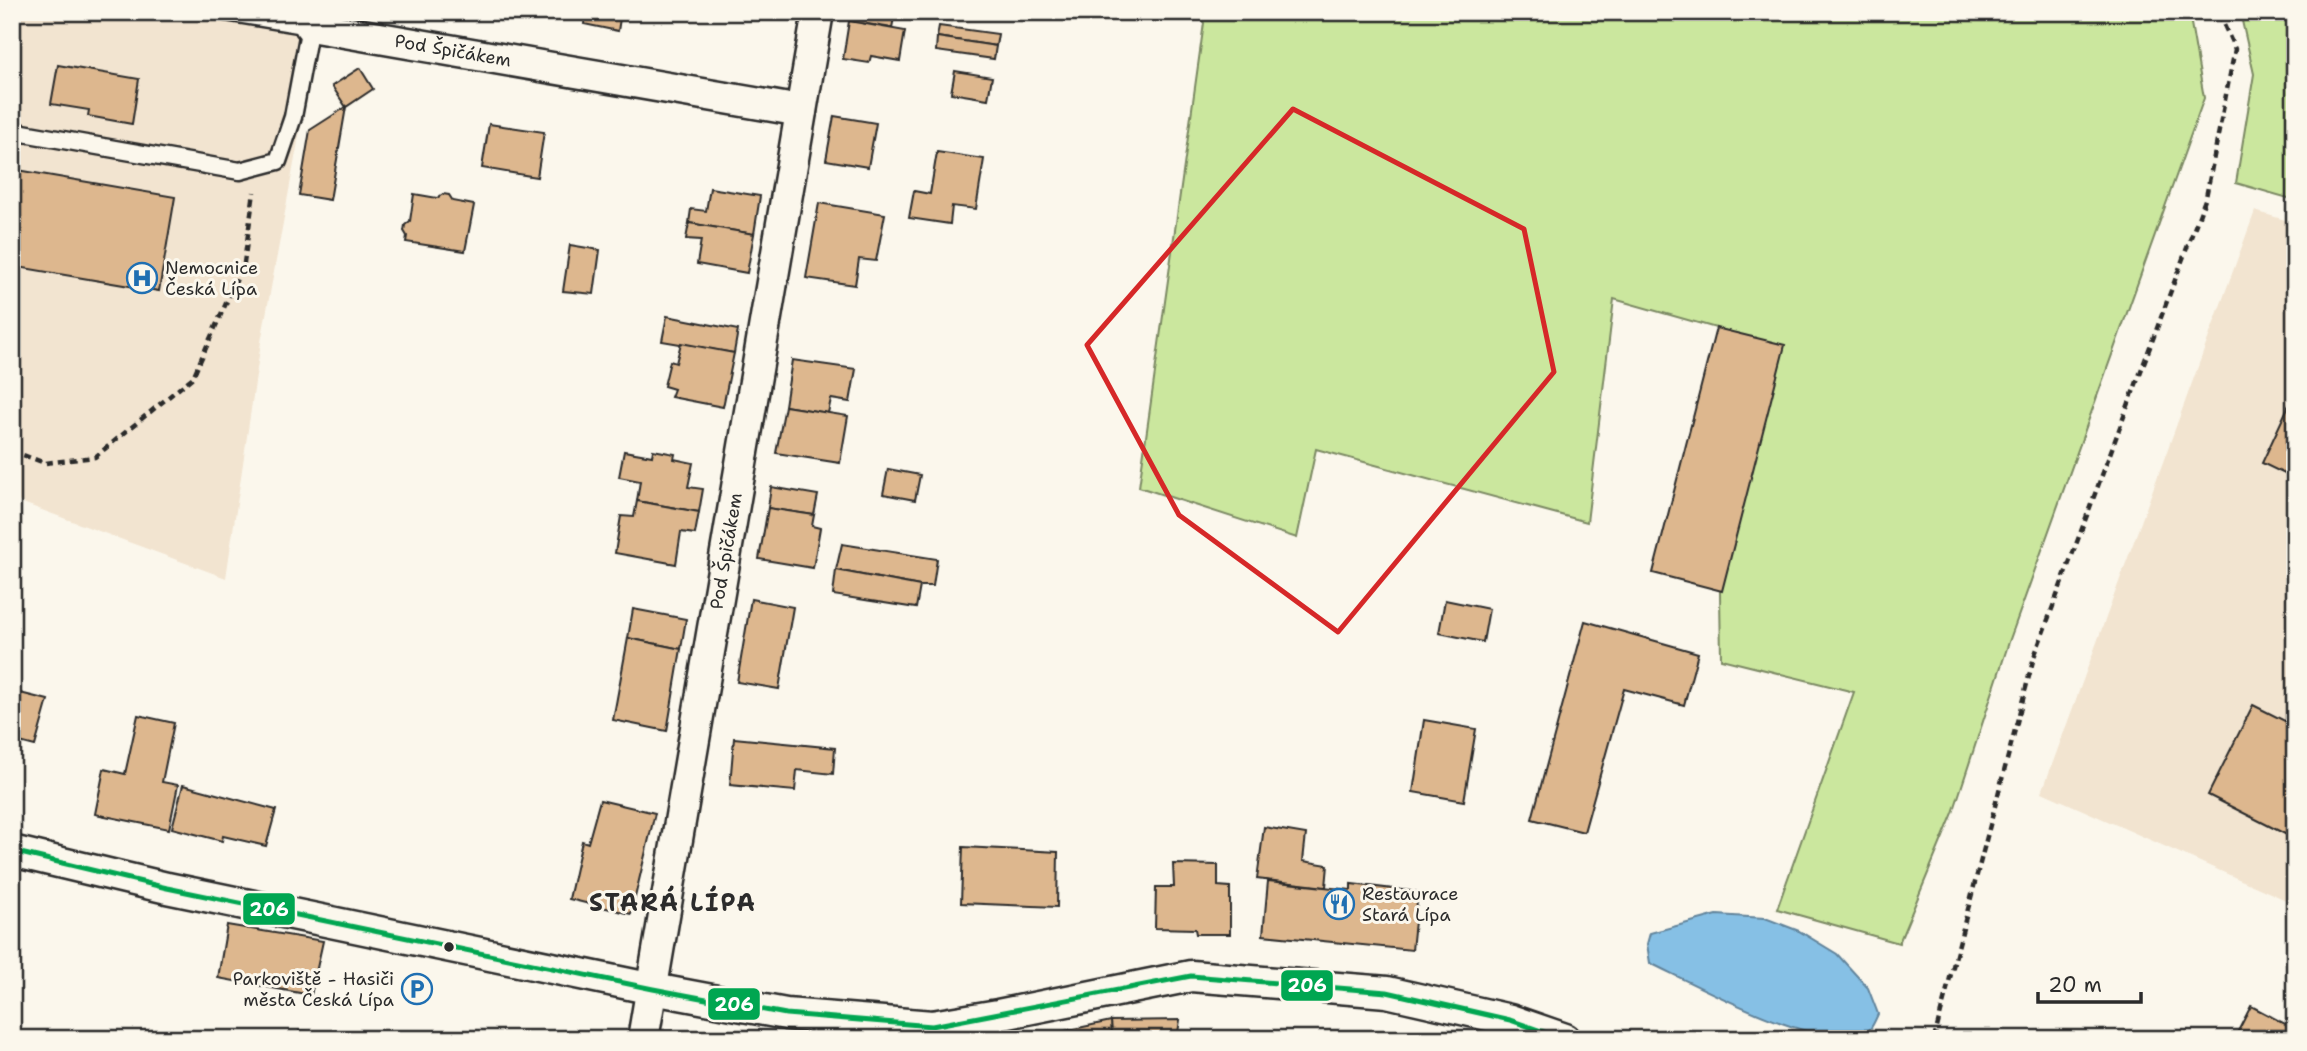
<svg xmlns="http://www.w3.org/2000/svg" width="2307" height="1051" font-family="'Shantell Sans',sans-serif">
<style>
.built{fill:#f2e4d0}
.green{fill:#cbe79e;stroke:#7b8964;stroke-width:2}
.water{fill:#86c0e5;stroke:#62849b;stroke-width:2}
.building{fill:#ddb78e;stroke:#2b2b2b;stroke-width:2}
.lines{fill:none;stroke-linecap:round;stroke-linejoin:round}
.lane-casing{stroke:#2b2b2b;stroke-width:21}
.street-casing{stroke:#2b2b2b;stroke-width:35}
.path{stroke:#2b2b2b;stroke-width:4.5;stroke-dasharray:7 5;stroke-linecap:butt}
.lane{stroke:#fbf7ec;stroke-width:16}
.street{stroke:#fbf7ec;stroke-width:30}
.bus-1-casing{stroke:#fbf7ec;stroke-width:10}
.bus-1{stroke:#00a651;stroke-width:5}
.marked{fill:none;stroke:#d62828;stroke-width:5;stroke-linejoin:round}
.bus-dot{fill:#2b2b2b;stroke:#fbf7ec;stroke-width:2.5}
.labels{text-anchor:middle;stroke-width:6;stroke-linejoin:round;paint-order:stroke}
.street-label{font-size:18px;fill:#2b2b2b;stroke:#fbf7ec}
.poi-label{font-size:18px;fill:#2b2b2b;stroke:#fbf7ec;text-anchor:start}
.district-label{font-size:24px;font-weight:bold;letter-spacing:2px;fill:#2b2b2b;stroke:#fbf7ec}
.line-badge{stroke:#fbf7ec;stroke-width:2.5}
.badge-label{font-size:19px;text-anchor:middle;font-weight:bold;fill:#fff}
</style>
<rect width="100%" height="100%" fill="#fbf7ec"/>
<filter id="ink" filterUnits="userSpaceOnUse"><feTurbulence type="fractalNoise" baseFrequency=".0143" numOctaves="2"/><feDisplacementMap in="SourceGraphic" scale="14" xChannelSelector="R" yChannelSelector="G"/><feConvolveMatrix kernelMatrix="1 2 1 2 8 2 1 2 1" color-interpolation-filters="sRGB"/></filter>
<g filter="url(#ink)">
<g class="built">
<polygon points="12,12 322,12 261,342 226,578 12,499"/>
<polygon points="2255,211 2295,223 2295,904 2042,792"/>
</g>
<g class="green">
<polygon points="1197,12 2189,12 2204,98 2009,642 1953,813 1899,943 1777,909 1854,692 1721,659 1716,328 1614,299 1587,522 1316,449 1297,538 1139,487 1204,23"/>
<polygon points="2240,12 2295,12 2295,200 2236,183 2254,74"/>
</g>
<path class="water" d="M1717,915L1765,918L1799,931L1837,954L1868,988L1878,1014C1873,1025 1870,1034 1857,1037C1809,1046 1696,985 1650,963L1647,944L1650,933Z"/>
<g class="building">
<polygon points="586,12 621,12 618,31 584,24"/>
<polygon points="851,12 895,12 892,28 849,21"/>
<polygon points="849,21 905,31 900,61 871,56 869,63 843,59"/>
<polygon points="939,26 998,34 996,46 937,37"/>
<polygon points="937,37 996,46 994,59 936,51"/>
<polygon points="58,65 139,79 132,124 88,116 89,110 51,104"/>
<polygon points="360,68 373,89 346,107 332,86"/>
<polygon points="955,71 992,77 988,99 951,93"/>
<polygon points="346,107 330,200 299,195 310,130"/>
<polygon points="834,116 876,123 868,167 826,160"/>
<polygon points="489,124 544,132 537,177 482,168"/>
<polygon points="937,152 984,159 976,209 952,206 950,224 909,218 914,191 930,194"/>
<polygon points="12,169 175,197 159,291 12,266"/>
<polygon points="710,188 760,196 754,234 689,223 691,209 706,211"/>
<polygon points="414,194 437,198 443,194 449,195 453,201 474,205 465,251 406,242 407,236 404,231 405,225 410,221"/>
<polygon points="819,203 885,214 876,261 859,259 855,285 806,278"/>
<polygon points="689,223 754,234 747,273 697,264 701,240 686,239"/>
<polygon points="570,245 600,250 594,294 563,291"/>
<polygon points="667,316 738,330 734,353 662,341"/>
<polygon points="1716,328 1785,345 1722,591 1653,573"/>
<polygon points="681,343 734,353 723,407 671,397 674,389 664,386 670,361 676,363"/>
<polygon points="792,360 856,369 850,402 831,399 828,413 785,406"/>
<polygon points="2295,394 2295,410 2288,407"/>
<polygon points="785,406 848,416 840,463 776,453"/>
<polygon points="2288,407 2295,410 2295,479 2262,463"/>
<polygon points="653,450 675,454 674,459 693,463 688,487 703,489 699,512 637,501 640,481 619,477 624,451 652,456"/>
<polygon points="888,469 920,475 915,500 883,494"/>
<polygon points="771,487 818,495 814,515 768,508"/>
<polygon points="637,501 699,512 695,534 681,532 676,564 615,553 621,516 634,517"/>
<polygon points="768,508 814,515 812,526 820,528 813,568 759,559"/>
<polygon points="2295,534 2295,549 2289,546"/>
<polygon points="842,544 937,559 933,586 920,586 836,570"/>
<polygon points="836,570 920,586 916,608 833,595"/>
<polygon points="751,599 793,607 779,689 737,682"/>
<polygon points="1445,600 1489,609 1483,642 1439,633"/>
<polygon points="633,609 686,619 681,649 628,638"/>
<polygon points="1585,621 1698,653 1684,705 1624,689 1584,832 1532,819"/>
<polygon points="628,638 681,649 667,731 613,720"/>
<polygon points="12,691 48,700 35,746 12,740"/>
<polygon points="2253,705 2295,726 2295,839 2208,795"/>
<polygon points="138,715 174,723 162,782 178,785 169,829 95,814 104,769 125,774"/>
<polygon points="1424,720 1476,729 1464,801 1413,792"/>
<polygon points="734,738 835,748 833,774 797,770 795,791 730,785"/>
<polygon points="183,785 276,810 266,846 223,836 222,841 172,828"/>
<polygon points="600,800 655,813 631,914 569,899 582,841 588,843"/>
<polygon points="1264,827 1306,834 1303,861 1328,865 1326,887 1257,879"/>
<polygon points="963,847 1058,852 1057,907 961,903"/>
<polygon points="1173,864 1218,865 1218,886 1230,887 1230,934 1196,934 1195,929 1155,928 1156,887 1174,887"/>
<polygon points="1268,881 1351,890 1351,884 1418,892 1412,950 1263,935"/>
<polygon points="227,925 323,941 311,995 218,978"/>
<polygon points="2251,1006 2295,1029 2295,1039 2234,1039"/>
<polygon points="1180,1020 1177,1039 1112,1039 1111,1021"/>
<polygon points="1111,1021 1112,1039 1056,1039 1055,1033"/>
<polygon points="299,1031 305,1031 343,1039 298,1039"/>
</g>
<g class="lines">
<g class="lane-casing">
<g id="lane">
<polyline points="225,12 310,26 311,21"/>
<polyline points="12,131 240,171 278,161 293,117 310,26"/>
</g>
</g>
<g class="street-casing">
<g id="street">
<path id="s1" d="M310,26L801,111"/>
<polyline points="12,851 167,888 653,989 786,1014 932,1026 998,1015 1191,976 1387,992 1510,1020 1565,1039"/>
<path id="s2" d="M643,1039L818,12"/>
</g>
</g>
<g class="path">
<polyline points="12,451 45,463 95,457 193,377 244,263 254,192"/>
<polyline points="1934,1039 2034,657 2206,197 2235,49 2218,12"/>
</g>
<use href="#lane" class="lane"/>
<use href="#street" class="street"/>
<g class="bus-1-casing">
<polyline id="bus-1" points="12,851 167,888 653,989 786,1014 932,1026 1191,976 1387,992 1510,1020 1564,1039"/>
</g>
<use href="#bus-1" class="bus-1"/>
</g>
</g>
<path class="marked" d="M1293,109L1524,229L1554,372L1338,632L1179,515L1087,345Z"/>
<defs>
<g id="hospital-ring" transform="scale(1.575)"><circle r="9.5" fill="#fbf7ec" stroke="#1f6fb2" stroke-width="1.5"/><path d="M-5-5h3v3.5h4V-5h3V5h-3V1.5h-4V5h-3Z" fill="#1f6fb2"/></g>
<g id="restaurant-ring" transform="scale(1.575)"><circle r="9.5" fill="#fbf7ec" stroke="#1f6fb2" stroke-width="1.5"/><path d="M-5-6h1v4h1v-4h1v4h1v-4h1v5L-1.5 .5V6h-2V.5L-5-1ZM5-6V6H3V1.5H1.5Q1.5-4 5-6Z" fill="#1f6fb2"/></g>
<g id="parking-ring" transform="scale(1.575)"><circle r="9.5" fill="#fbf7ec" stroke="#1f6fb2" stroke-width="1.5"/><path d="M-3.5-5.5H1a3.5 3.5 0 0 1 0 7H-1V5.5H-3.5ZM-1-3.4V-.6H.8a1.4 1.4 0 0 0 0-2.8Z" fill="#1f6fb2"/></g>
</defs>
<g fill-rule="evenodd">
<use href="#hospital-ring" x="142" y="278"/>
<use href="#restaurant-ring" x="1339" y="904"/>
<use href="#parking-ring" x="417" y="989"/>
</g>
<circle class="bus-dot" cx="449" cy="947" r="6"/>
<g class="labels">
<g class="street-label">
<text dy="6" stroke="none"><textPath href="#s1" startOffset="145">Pod Špičákem</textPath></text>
<text dy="6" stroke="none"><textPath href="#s2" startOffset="495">Pod Špičákem</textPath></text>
</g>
<g class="poi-label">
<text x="165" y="274">Nemocnice<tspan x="165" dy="21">Česká Lípa</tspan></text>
<text x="1362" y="900">Restaurace<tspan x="1362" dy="21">Stará Lípa</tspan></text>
<text x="394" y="985" text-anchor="end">Parkoviště - Hasiči<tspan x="394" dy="21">města Česká Lípa</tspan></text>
</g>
<g class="district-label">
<text x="673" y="911">STARÁ LÍPA</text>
</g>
</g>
<g class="line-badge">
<rect x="242" y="892" width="54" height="34" rx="7" fill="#00a651"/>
<rect x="1280" y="969" width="54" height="33" rx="7" fill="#00a651"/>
<rect x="707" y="987" width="54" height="34" rx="7" fill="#00a651"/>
</g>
<g class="badge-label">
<text x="269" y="916">206</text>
<text x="1307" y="992">206</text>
<text x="734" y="1011">206</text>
</g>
<rect width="2307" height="1051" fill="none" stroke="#fbf7ec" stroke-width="42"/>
<rect x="21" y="21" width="2265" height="1009" fill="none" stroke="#2b2b2b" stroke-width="2.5" filter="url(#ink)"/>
<path d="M2038 992v10h103v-10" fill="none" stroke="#2b2b2b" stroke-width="3.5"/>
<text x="2048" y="992" font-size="21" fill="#2b2b2b" stroke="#fbf7ec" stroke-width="5" paint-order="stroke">20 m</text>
</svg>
